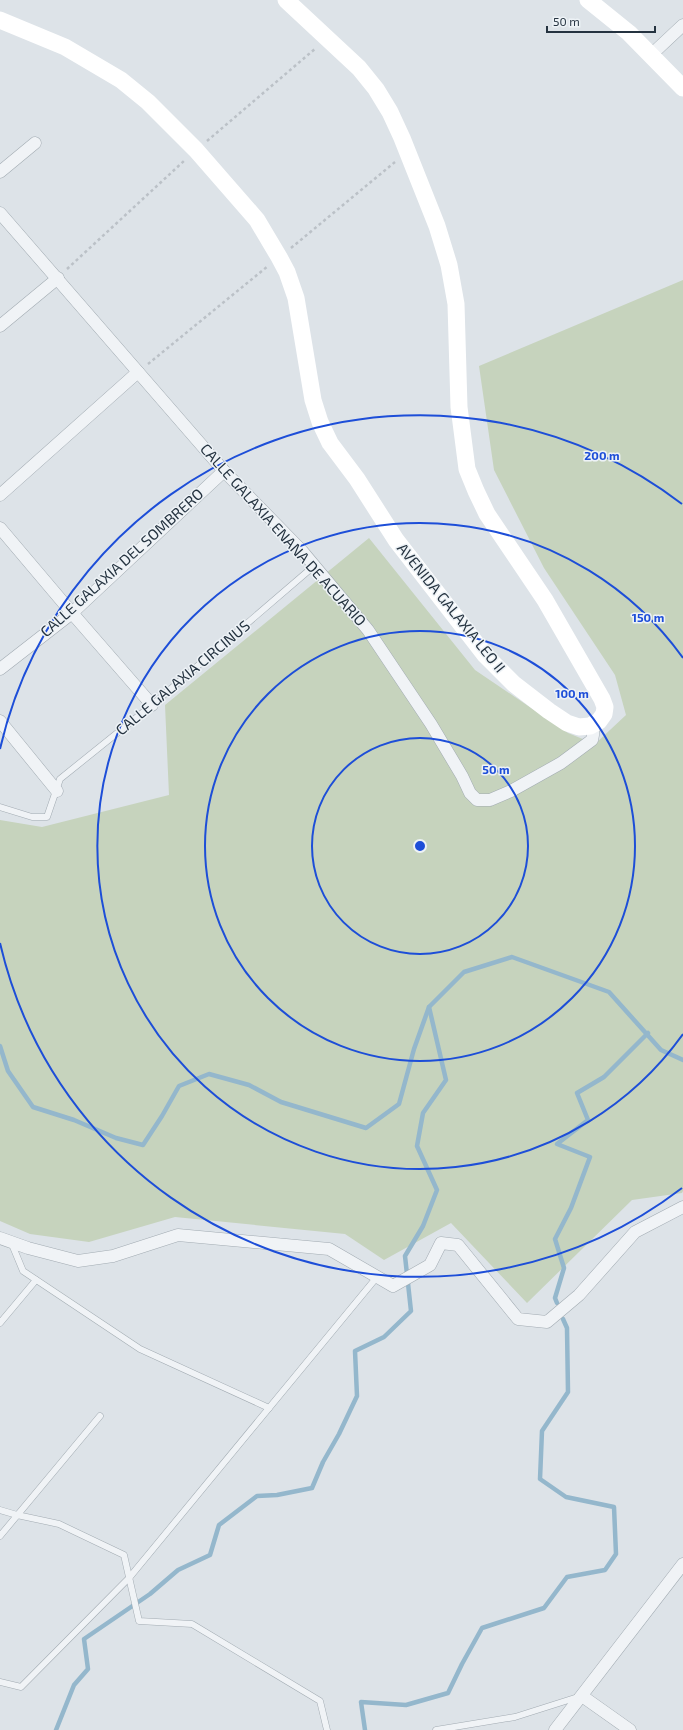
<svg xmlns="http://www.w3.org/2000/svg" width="683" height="1730" font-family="'Exo 2',sans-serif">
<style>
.green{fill:#c6d3bd}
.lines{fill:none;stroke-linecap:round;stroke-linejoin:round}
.stream{stroke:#94b7cc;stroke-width:4.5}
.lane-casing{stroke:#a2abb2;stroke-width:7}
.street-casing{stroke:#a2abb2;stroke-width:13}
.path{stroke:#bbc1c7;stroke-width:2.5;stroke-dasharray:3 3;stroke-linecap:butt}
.lane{stroke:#f0f3f6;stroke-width:6}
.street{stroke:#f0f3f6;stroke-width:12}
.secondary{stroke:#fff;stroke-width:17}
.ring{fill:none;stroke:#1d4ed8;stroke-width:2}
.labels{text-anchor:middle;stroke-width:3;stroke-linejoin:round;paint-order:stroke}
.street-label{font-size:15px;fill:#253340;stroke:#edf2f6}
.centre{fill:#1d4ed8;stroke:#edf2f6;stroke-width:2}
.ring-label{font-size:12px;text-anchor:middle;font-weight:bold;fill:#1d4ed8;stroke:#edf2f6;stroke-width:3;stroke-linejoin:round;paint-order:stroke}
</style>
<rect width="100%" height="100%" fill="#dde3e8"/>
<polygon class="green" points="683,280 683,1191 682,1193 632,1200 527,1303 451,1223 384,1260 345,1234 175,1217 89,1242 30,1234 0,1221 0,820 42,827 169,795 165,705 369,538 475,670 568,733 595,744 626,715 615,675 544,568 494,470 479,366"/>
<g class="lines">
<g class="stream">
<polyline points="0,1046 8,1071 33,1107 74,1120 116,1138 143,1145 162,1116 179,1086 209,1074 249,1085 281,1102 366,1128 399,1104 414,1049 429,1007 464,972 512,957 609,992 661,1050 683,1060"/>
<polyline points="557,1303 555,1298 564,1268 555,1239 571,1208 590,1157 557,1144 588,1120 577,1093 604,1077 648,1033"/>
<polyline points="56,1730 74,1685 88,1669 84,1639 150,1594 178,1570 210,1555 219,1525 257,1496 277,1495 312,1488 323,1462 339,1434 357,1396 355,1351 384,1337 411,1311 405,1256 423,1226 437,1190 417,1146 423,1113 446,1080 429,1007"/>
<polyline points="365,1730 361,1702 406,1705 448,1693 462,1664 482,1628 544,1608 567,1577 605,1570 616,1554 614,1507 566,1497 540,1479 542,1431 568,1392 567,1328 563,1319"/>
</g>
<g class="lane-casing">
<g id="lane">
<polyline points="0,807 32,817 47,817 60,779 152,705 314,566"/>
<polyline points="11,1242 23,1271 140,1349 269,1408"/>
<polyline points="0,1323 36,1280"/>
<polyline points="0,1510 17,1515 59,1524 124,1555 139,1621 192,1624 320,1701 327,1730"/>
<polyline points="0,1536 100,1416"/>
<polyline points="0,1682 21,1687 129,1578 377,1277"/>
<polyline points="436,1730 515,1717 578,1697"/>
</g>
</g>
<g class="street-casing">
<g id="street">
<polyline points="651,55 683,25"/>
<polyline points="0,172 35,143"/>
<polyline points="0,213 224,471 302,551 368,630 431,724 462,776 470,793 477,800 490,800 511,791 561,763 592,740 593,735 593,724"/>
<polyline points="0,326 58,278"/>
<polyline points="0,495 138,372"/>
<polyline points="0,528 72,613 152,705"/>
<polyline points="0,669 72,613 224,471"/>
<polyline points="0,721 57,791"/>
<polyline points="0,1238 28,1248 78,1261 113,1256 178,1235 329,1249 393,1286 430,1265 441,1243 458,1245 518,1319 547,1322 579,1295 635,1232 683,1207"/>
<polyline points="582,1696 630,1730"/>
<polyline points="555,1730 683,1564"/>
</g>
</g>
<g class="path">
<polyline points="207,141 316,48"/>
<polyline points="291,248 395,162"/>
<polyline points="67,269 185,160"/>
<polyline points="148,364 268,266"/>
</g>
<use href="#lane" class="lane"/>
<use href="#street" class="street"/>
<g class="secondary">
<polyline points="588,0 629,33 683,88"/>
<polyline points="0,20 65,47 121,80 148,102 196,150 257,220 279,257 287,272 296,298 313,400 320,422 330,443 357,479 396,540 485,655 514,684 549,711 567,723 579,727 590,726 599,721 604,714 605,707 602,699 545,600 487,514 476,491 467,469 459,407 456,304 449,265 437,226 402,138 390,112 376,89 359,68 286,0"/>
</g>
</g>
<g class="ring">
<circle cx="420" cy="846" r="108"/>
<circle cx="420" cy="846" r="215"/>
<path d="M683 1034A323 323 0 1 1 683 658"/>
<path d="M682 1188A431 431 0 0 1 0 943M0 749A431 431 0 0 1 682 504"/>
</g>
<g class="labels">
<g class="street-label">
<text transform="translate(283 535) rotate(48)" y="5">CALLE GALAXIA ENANA DE ACUARIO</text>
<text transform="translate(122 563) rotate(-42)" y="5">CALLE GALAXIA DEL SOMBRERO</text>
<text transform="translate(451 608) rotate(51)" y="5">AVENIDA GALAXIA LEO II</text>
<text transform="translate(183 678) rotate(-40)" y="5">CALLE GALAXIA CIRCINUS</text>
</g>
</g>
<circle cx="420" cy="846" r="6" class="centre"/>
<g class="ring-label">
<text x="602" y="460">200 m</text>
<text x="648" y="622">150 m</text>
<text x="572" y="698">100 m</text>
<text x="496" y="774">50 m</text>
</g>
<path d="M547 26v6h108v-6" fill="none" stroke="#253340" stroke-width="2"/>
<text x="553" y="26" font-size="12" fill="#253340" stroke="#edf2f6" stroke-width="3" paint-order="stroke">50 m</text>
</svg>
